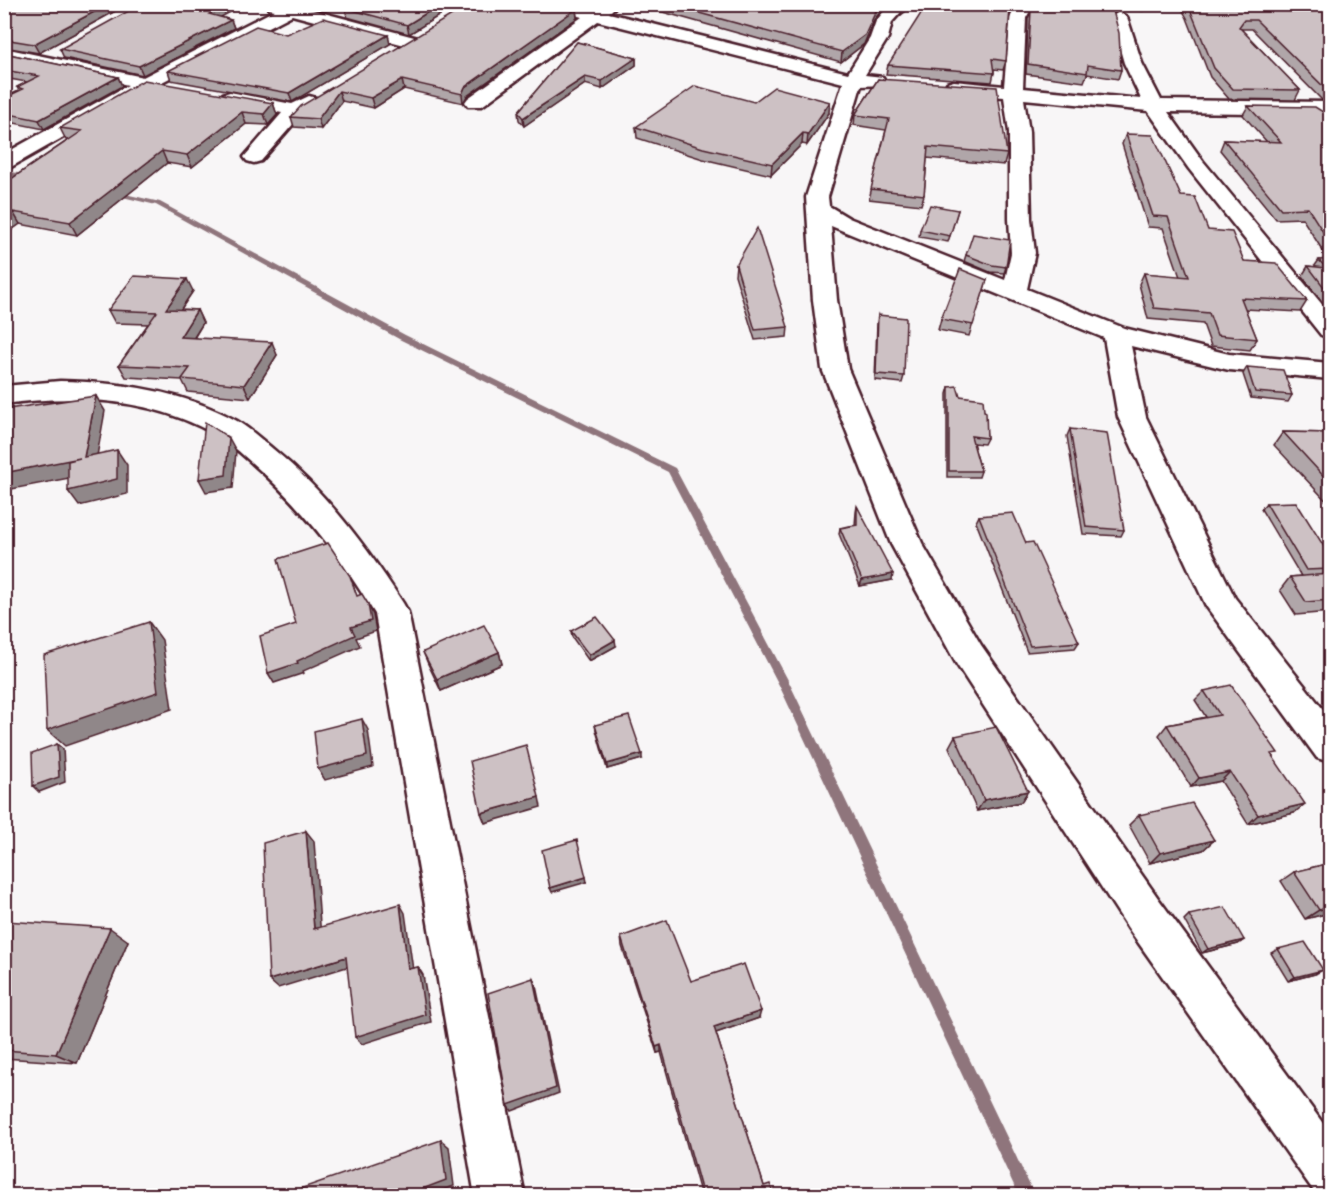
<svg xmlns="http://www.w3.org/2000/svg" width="1335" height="1200" font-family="Kalam,sans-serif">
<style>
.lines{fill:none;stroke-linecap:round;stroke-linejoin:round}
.stream{fill:#8f747b;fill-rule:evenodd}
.street-casing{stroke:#4a1f2b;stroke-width:5}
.street{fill:#fff;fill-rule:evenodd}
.wall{fill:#b0a6a9;stroke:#4a1f2b;stroke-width:1.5}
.shaded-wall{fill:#908789;stroke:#4a1f2b;stroke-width:1.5}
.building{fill:#cdc1c4;stroke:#4a1f2b;stroke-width:1.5}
</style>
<rect width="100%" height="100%" fill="#f8f6f7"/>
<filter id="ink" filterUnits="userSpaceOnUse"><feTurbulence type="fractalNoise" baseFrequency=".0167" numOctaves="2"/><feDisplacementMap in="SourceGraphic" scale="12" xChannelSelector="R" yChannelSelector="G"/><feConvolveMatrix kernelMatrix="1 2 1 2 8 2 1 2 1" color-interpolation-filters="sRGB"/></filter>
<g filter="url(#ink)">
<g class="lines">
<g class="stream">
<polygon points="4,171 32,175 35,177 32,179 4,175"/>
<polygon points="112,191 160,202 405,335 675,468 788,680 1035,1196 1019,1196 779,685 668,472 399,339 156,205 110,194 109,193"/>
</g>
<g class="street-casing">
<g id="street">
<polygon points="308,4 305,8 418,38 421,42 418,46 412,47 292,15 162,82 164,85 162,89 148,89 11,167 4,169 4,154 128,85 4,58 4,48 143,77 275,10 269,9 267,4"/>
<polygon points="543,4 573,4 593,9 600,4 614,4 615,7 609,13 848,73 870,38 876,21 890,4 908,4 892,22 888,38 865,75 883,77 885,81 883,85 861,86 828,197 829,206 849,218 1005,280 1011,253 1009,219 1009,132 1004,97 954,93 947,91 945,87 947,83 954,81 1004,86 1010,18 1017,4 1034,4 1026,18 1023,88 1141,99 1124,63 1111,17 1119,12 1127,17 1142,63 1161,100 1330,102 1330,114 1168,112 1203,161 1330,314 1330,338 1321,335 1189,169 1148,111 1024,99 1029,132 1031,219 1035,253 1027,289 1124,328 1229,354 1330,363 1330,379 1229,370 1131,346 1146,417 1235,598 1330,718 1330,762 1317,758 1206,606 1118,417 1104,338 831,226 837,300 848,369 922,543 981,645 1158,898 1330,1133 1330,1196 1313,1190 1128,928 957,665 891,544 822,369 813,300 806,197 843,83 598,21 482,106 468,106 465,102 468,98 582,17 545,7"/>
<polygon points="230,92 292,104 309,96 316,98 319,102 302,114 261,161 254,163 247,161 244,157 282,113 223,102 220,98 223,94"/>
<path d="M60,381C120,382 184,391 237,421C250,429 262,440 273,449C326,492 366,546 403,603L408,612L525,1196H475L375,614C341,558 302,506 252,463C241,453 229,442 216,435C152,398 76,394 4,404V386Z"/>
</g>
</g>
<use href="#street" class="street"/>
</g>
<g class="wall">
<polygon points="11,4 128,4 39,53 4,47 4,7"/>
<polygon points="395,4 458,4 409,34 347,17 345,8 393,6"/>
<polygon points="470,4 576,9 577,18 467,96 463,103 404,89 374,108 342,101 321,129 294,127 291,117"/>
<polygon points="634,4 887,4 874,20 864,44 841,62"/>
<polygon points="1014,4 1010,14 1006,61 1003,70 994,69 994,73 992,82 886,74 888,65"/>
<polygon points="1034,4 1146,4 1143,11 1116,6 1113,13 1121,70 1118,79 1087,74 1084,82 1026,74 1028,19 1031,10"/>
<polygon points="1179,4 1330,4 1330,100 1322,100 1252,29 1241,29 1300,90 1295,100 1229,99 1210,77 1187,18"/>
<polygon points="221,17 231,20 234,28 143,75 64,58 60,49"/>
<polygon points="388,35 390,44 292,102 171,80 168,71"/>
<polygon points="577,42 636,58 636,65 602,89 585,84 524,126 519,120 518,112"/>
<polygon points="4,53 118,77 122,86 44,129 4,121 4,98 19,91 17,87 27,82 4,78"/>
<polygon points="878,79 1007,154 1004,165 927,158 924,195 921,205 869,199 886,130 854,125 855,115"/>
<polygon points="754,102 829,113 807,145 802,144 771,175 703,159 637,138 636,127"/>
<polygon points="273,103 277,115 268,125 246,124 192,167 167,163 77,235 20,224 6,234 4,233 4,184 68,140 66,140 60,128"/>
<polygon points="1248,106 1330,114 1330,313 1302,276 1308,266 1314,267 1319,260 1328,259 1302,218 1276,219 1220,150 1224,140 1267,142 1243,115"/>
<polygon points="1126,134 1181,196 1208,230 1244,261 1307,301 1300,312 1245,309 1257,339 1250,350 1211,346 1203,324 1148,319 1139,284 1144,273 1180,277 1163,228 1148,227 1122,144"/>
<polygon points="958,210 948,242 919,237 920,230"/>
<polygon points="966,255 1006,267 1004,273 990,272 964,261"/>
<polygon points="736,265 788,327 787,337 755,340 735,275"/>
<polygon points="987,280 969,336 938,330 941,319"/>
<polygon points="193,291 181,309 197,310 203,323 194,338 277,355 250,398 188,392 182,380 126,377 119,365 148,324 115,323 108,310"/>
<polygon points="878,315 904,376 902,383 875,380 877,322"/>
<polygon points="1247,367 1292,395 1288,402 1251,398 1243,374"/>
<polygon points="949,387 960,396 984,411 987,438 984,444 973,443 981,471 979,477 947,477 947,394"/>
<polygon points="1070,429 1124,530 1121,536 1083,534 1067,436"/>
<polygon points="1283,432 1330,433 1330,505 1274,445"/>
<polygon points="1266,503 1330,556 1330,612 1296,615 1280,590 1290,577 1301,576 1261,509"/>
<polygon points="857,506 892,580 860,586 839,534 840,528 855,525 856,512"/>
<polygon points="979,516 1026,543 1079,642 1075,648 1027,652 976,522"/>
<polygon points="571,631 616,646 589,661 572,637"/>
<polygon points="423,652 499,652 502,664 441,691 428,664"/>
<polygon points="1204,691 1273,757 1294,813 1248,824 1221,781 1191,787 1159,735 1167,725 1206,717 1195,700"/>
<polygon points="595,725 642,759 607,769 596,730"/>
<polygon points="955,736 1021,802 977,811 949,747"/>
<polygon points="1139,815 1214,840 1203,850 1150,863 1129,825"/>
<polygon points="1330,863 1330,913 1305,919 1281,881 1294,872"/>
<polygon points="1189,915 1244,940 1238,944 1202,953 1184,920"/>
<polygon points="5,921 128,941 77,1063 4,1058"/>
<polygon points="621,937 691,981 759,1018 716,1033 764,1186 774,1196 701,1196 661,1052 657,1053 622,946"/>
<polygon points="1278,949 1315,974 1288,981 1271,953"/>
</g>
<g class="shaded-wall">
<polygon points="109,4 128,4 39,53 34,44"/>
<polygon points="226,4 245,4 212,22 209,14"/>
<polygon points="441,4 458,4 409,34 407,25"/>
<polygon points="881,4 887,4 874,20 864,44 841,62 842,52"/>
<polygon points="905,4 915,4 901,15 903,6"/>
<polygon points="1116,4 1117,4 1114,12 1109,16 1112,7"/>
<polygon points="576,9 577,18 467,96 463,103 462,94 465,87"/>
<polygon points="231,20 234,28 143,75 139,66"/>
<polygon points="388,35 390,44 292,102 289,93"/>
<polygon points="636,58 636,65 602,89 602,81"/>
<polygon points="118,77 122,86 44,129 39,120"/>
<polygon points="585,77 585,84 524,126 523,118"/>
<polygon points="402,80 404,89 374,108 371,98"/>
<polygon points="339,91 342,101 321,129 318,119"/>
<polygon points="830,102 829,113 807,145 808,134"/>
<polygon points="273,103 277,115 268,125 264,114"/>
<polygon points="242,112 246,124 192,167 187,155"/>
<polygon points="803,133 802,144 771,175 772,164"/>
<polygon points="162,151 167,163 77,235 70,222"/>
<polygon points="13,212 20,224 6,234 4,231 4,217"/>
<polygon points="187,279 193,291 172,322 166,309"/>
<polygon points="197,310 203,323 186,350 180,337"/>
<polygon points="272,342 277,355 250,398 244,385"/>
<polygon points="96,396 105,411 94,473 84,457"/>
<polygon points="229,438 236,451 233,488 206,492 199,479"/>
<polygon points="117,450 127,465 127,494 79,506 68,491"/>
<polygon points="80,458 90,474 12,489 6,483 4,483 4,470"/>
<polygon points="893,574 892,580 860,586 862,580"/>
<polygon points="368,604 373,615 376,631 356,638 360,646 303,671 304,673 274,683 268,673 297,661 351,627"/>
<polygon points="149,622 162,640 172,709 65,746 47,730"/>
<polygon points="615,640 616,646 589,661 589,655"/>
<polygon points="499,652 502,664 441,691 437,679"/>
<polygon points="362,719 368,730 373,767 325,780 318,769"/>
<polygon points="57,744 63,749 65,782 39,792 33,786"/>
<polygon points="642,754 642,759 607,769 607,764"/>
<polygon points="1230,772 1221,781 1191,787 1199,778"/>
<polygon points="1028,791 1021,802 977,811 984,800"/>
<polygon points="539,797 541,807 485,823 481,813"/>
<polygon points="1305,804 1294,813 1248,824 1258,815"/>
<polygon points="306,831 314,841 321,938 314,929"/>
<polygon points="1214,840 1203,850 1150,863 1160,853"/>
<polygon points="586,877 587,882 552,892 550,888"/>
<polygon points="400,904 405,913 414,977 408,969"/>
<polygon points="1330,907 1330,913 1305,919 1319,910"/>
<polygon points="110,928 128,941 77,1063 56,1054"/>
<polygon points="1244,940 1238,944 1202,953 1208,949"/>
<polygon points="346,957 353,965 278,988 269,980"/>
<polygon points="418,967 423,975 431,1022 362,1044 355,1037"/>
<polygon points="1323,970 1315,974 1288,981 1295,977"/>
<polygon points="533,978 536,986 559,1093 512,1111 508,1105"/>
<polygon points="761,1011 759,1018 713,1034 714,1027"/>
<polygon points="661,1045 661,1052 657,1053 656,1047"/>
<polygon points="441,1140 449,1147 454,1186 427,1196 404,1196"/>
</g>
<g class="building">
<polygon points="11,4 109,4 34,44 4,39 4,7"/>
<polygon points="141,4 226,4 209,14 231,20 139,66 60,49"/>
<polygon points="354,4 389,4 393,6 395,4 441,4 407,25 345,8"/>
<polygon points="470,4 559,4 576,9 465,87 462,94 402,80 371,98 339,91 318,119 291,117 301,106"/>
<polygon points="666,4 881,4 876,11 865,35 842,52"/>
<polygon points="927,4 1012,4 1010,9 1006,61 992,59 994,73 888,65"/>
<polygon points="1034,4 1116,4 1112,7 1119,33 1121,70 1088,65 1087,73 1028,64 1031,10"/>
<polygon points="1187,4 1330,4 1330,91 1327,90 1256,20 1244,20 1239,27 1300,90 1233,89 1214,68 1190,9"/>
<polygon points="323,18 388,35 289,93 168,71 256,26 286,34"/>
<polygon points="577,42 636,58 602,81 585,77 523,118 518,112"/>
<polygon points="4,53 118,77 39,120 4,113 4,98 23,89 17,87 39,76 4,70"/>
<polygon points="878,79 997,87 1007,154 928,147 924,195 871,189 889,119 855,115"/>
<polygon points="144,80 273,103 264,114 242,112 187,155 162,151 70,222 13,212 4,217 4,184 82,131 60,128"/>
<polygon points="695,86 754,102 774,87 830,102 808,134 803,133 772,164 703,148 636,127"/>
<polygon points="1248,106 1315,107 1326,114 1330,114 1330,243 1308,208 1281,209 1224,140 1281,142"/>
<polygon points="1126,134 1153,135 1181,196 1195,197 1208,230 1232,232 1244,261 1276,263 1307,301 1241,298 1257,339 1217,335 1209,313 1154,308 1144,273 1189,277 1168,217 1153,216"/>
<polygon points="930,205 958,210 950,236 920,230"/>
<polygon points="757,228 788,327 755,330 736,265"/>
<polygon points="973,234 1010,240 1006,267 992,265 966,255"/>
<polygon points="1330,259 1330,295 1308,266 1326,268 1319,260"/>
<polygon points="960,269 987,280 973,325 941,319"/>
<polygon points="134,276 187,279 166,309 197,310 180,337 272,342 244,385 182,379 190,368 119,365 157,312 108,310"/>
<polygon points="878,315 906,318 904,376 876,374"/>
<polygon points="1247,367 1283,370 1292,395 1255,392"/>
<polygon points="957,386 960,396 983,399 984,411 986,412 987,438 971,436 981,471 949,471 949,387"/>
<polygon points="96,396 84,457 117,450 117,479 68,491 68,461 80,458 4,473 4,423 8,409"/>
<polygon points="205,422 229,438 226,475 199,479"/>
<polygon points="1070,429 1107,433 1124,530 1086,527"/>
<polygon points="1283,432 1330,433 1330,483"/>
<polygon points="1296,502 1330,556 1330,569 1306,570 1266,503"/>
<polygon points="857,506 893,574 862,580 840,528 857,525"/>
<polygon points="1013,513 1026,543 1033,542 1079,642 1030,646 979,516"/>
<polygon points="328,543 350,576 357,596 362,594 368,604 371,621 351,627 355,635 297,661 298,663 268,673 260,636 296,624 278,559"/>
<polygon points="1330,574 1330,600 1306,602 1290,577"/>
<polygon points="597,617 615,640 589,655 571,631"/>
<polygon points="149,622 158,692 47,730 44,655"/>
<polygon points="484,625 499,652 437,679 423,652"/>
<polygon points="1231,685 1278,753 1271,754 1305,804 1258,815 1230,772 1199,778 1167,725 1220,715 1204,691"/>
<polygon points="629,716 642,754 607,764 595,725"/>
<polygon points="362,719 367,756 318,769 314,731"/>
<polygon points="996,727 1028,791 984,800 955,736"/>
<polygon points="57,744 59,777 33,786 32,753"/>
<polygon points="526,745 539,797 481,813 470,761"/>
<polygon points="1192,803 1214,840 1160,853 1139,815"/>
<polygon points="306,831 314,929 400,904 408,969 418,967 425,1015 355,1037 346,957 269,980 263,843"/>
<polygon points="577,840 586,877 550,888 542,850"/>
<polygon points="1330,863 1330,907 1319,910 1294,872"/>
<polygon points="1225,907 1244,940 1208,949 1189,915"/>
<polygon points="667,920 691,981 744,964 761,1011 714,1027 764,1186 770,1184 774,1196 703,1196 661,1045 656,1047 621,937"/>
<polygon points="5,921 110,928 56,1054 4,1050"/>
<polygon points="1305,942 1323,970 1295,977 1278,949"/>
<polygon points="533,978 556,1088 508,1105 488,993"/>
<polygon points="441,1140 446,1180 404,1196 291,1196 291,1192"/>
<polygon points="633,1189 635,1196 614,1196"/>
</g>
</g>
<rect width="1335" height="1200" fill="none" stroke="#fff" stroke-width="24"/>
<rect x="12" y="12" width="1311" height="1176" fill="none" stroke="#4a1f2b" stroke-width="2" filter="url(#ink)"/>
</svg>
